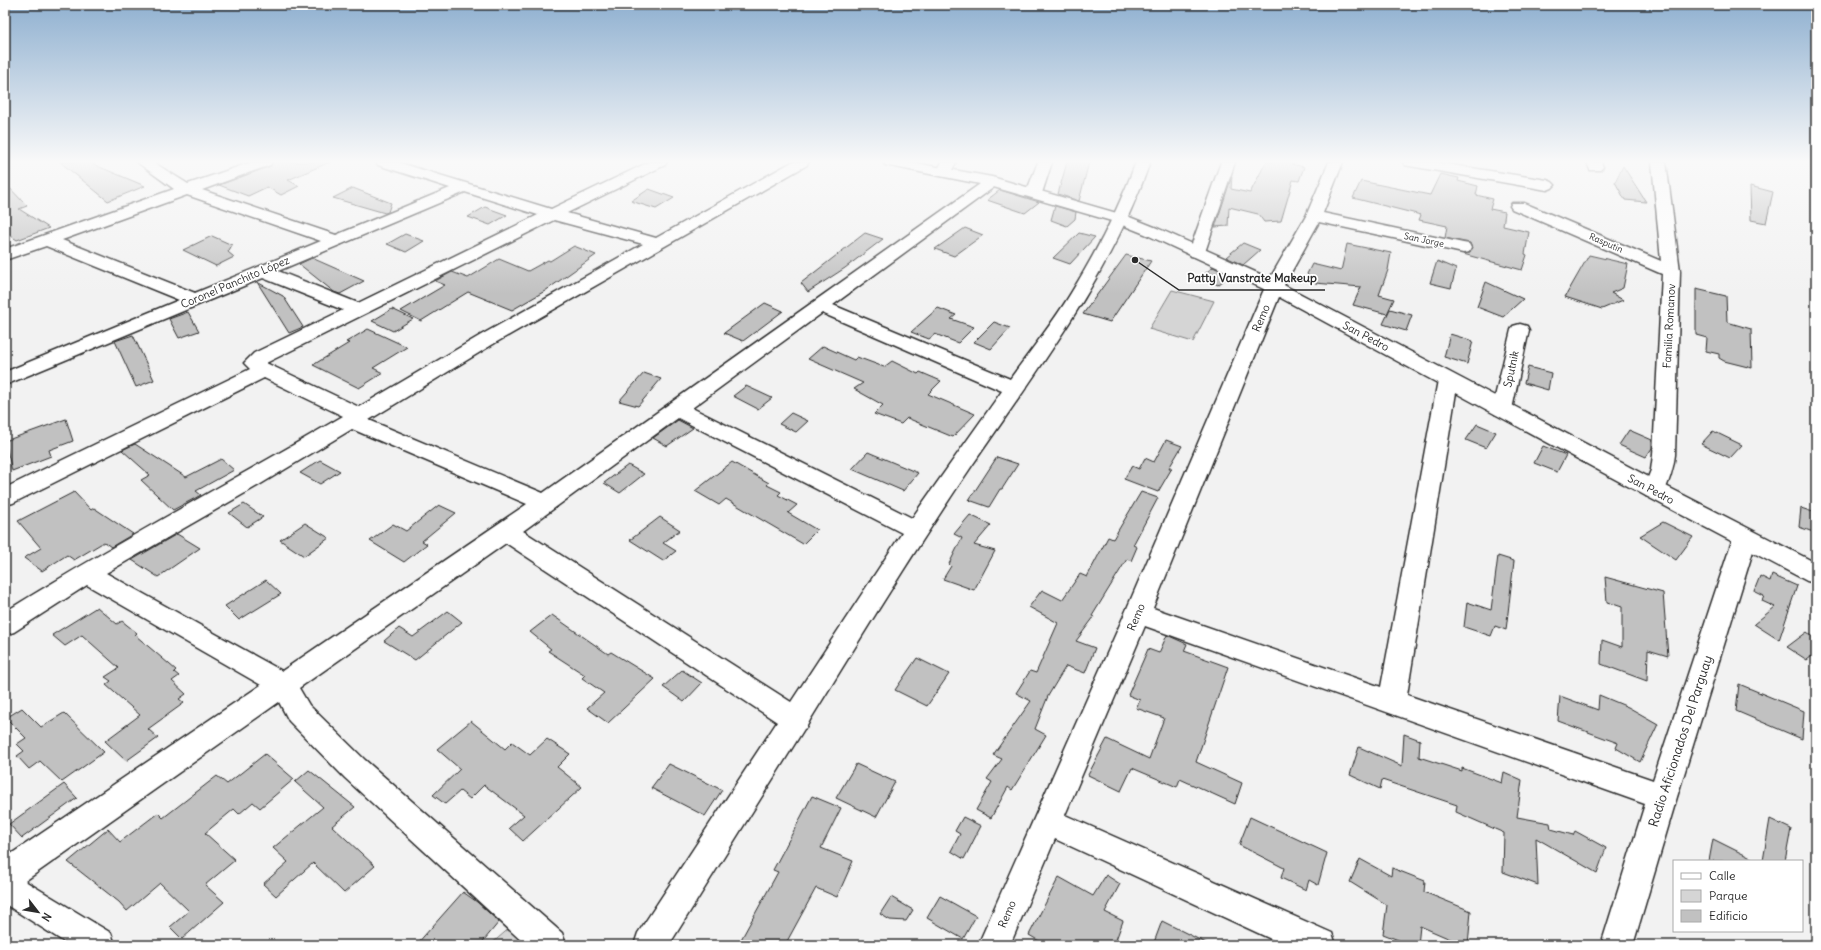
<svg xmlns="http://www.w3.org/2000/svg" width="1821" height="950" font-family="Delius,sans-serif">
<style>
.green{fill:#d5d5d5;stroke:#808080}
.building{fill:#c1c1c1;stroke:#2b2b2b}
.lines{fill:none;stroke-linecap:round;stroke-linejoin:round}
.minor-casing{stroke:#2b2b2b;stroke-width:3}
.major-casing{stroke:#2b2b2b;stroke-width:3}
.minor{fill:#fff;fill-rule:evenodd}
.major{fill:#fff;fill-rule:evenodd}
.labels{text-anchor:middle;stroke-width:3.5;stroke-linejoin:round;paint-order:stroke}
.far-street-label{font-size:9px;fill:#2b2b2b;stroke:#fff}
.street-label{font-size:11px;fill:#2b2b2b;stroke:#fff}
.near-street-label{font-size:13px;fill:#2b2b2b;stroke:#fff}
.leader{fill:none;stroke:#2b2b2b;stroke-width:1.5}
.callout-dot{fill:#2b2b2b;stroke:#fff;stroke-width:1.5}
.callout-label{font-size:12px;text-anchor:middle;font-weight:bold;fill:#2b2b2b;stroke:#fff;stroke-width:3.5;stroke-linejoin:round;paint-order:stroke}
</style>
<rect width="100%" height="100%" fill="#f2f2f2"/>
<filter id="ink" filterUnits="userSpaceOnUse"><feTurbulence type="fractalNoise" baseFrequency=".025" numOctaves="2"/><feDisplacementMap in="SourceGraphic" scale="8" xChannelSelector="R" yChannelSelector="G"/><feConvolveMatrix kernelMatrix="1 2 1 2 8 2 1 2 1" color-interpolation-filters="sRGB"/></filter>
<g filter="url(#ink)">
<g class="green">
<polygon points="1172,290 1214,301 1193,342 1149,329"/>
<polygon points="512,926 527,945 490,945"/>
</g>
<g class="building">
<polygon points="60,162 88,162 145,186 108,201"/>
<polygon points="273,162 330,162 288,180 299,186 281,195 267,187 248,196 219,185 271,166"/>
<polygon points="1067,162 1089,162 1079,201 1058,194"/>
<polygon points="1266,162 1292,162 1291,164 1304,167 1299,181 1293,180 1281,221 1264,222 1258,214 1229,207 1228,226 1215,227 1232,176 1231,189 1250,193"/>
<polygon points="1623,166 1646,202 1625,200 1615,182"/>
<polygon points="1440,174 1459,178 1458,181 1478,186 1476,195 1493,199 1490,209 1505,212 1503,226 1529,232 1525,254 1527,255 1522,270 1463,254 1470,253 1472,249 1470,243 1445,238 1447,226 1419,220 1421,215 1353,198 1361,181 1430,195"/>
<polygon points="5,183 27,206 19,209 49,228 17,240 5,232"/>
<polygon points="1750,186 1773,192 1766,223 1751,220"/>
<polygon points="353,188 391,203 388,212 385,213 333,198"/>
<polygon points="649,189 674,198 656,209 631,201"/>
<polygon points="1000,190 1039,202 1025,213 987,200"/>
<polygon points="1055,206 1076,212 1075,219 1067,226 1051,220"/>
<polygon points="485,207 507,215 490,225 468,217"/>
<polygon points="965,228 983,235 954,256 935,249"/>
<polygon points="865,233 883,239 845,268 808,292 801,283"/>
<polygon points="1079,233 1095,237 1070,264 1053,258"/>
<polygon points="405,234 424,241 406,252 387,244"/>
<polygon points="212,236 232,245 228,252 234,257 216,266 183,250"/>
<polygon points="1243,243 1260,250 1243,265 1226,257"/>
<polygon points="1347,244 1391,253 1388,270 1379,295 1394,299 1387,314 1353,305 1361,287 1315,283 1307,274 1312,264 1341,271"/>
<polygon points="574,246 596,255 545,291 512,310 468,292 421,321 401,311 445,285 435,281 452,272 468,278 499,259 528,271 548,260 550,261"/>
<polygon points="1126,255 1151,261 1110,322 1083,314"/>
<polygon points="1589,255 1628,264 1623,288 1611,293 1623,300 1602,309 1565,297"/>
<polygon points="312,258 364,281 340,294 334,292 299,264"/>
<polygon points="1437,261 1456,269 1451,288 1430,283"/>
<polygon points="1213,267 1230,275 1218,285 1201,277"/>
<polygon points="257,282 283,296 303,327 289,333"/>
<polygon points="1486,282 1523,299 1503,317 1477,307"/>
<polygon points="1696,289 1726,296 1727,322 1751,329 1752,368 1724,361 1719,358 1719,354 1706,351 1707,338 1696,335"/>
<polygon points="765,303 783,311 743,341 724,333"/>
<polygon points="938,308 956,315 951,319 974,327 958,343 935,334 929,339 911,332"/>
<polygon points="392,309 413,319 393,331 372,321"/>
<polygon points="1390,309 1412,315 1406,331 1383,324"/>
<polygon points="188,312 199,331 179,338 169,319"/>
<polygon points="994,322 1010,328 991,349 974,342"/>
<polygon points="368,329 407,347 373,368 383,373 359,388 313,365 349,343 346,342"/>
<polygon points="1450,334 1473,341 1467,364 1444,357"/>
<polygon points="133,335 154,380 136,387 115,341"/>
<polygon points="823,346 854,360 857,357 884,367 892,361 918,374 920,372 941,381 928,394 975,414 953,437 907,418 901,424 874,414 883,405 854,389 863,383 808,359"/>
<polygon points="1528,367 1551,373 1548,390 1524,383"/>
<polygon points="644,373 661,379 638,406 619,401"/>
<polygon points="746,386 772,398 758,409 733,396"/>
<polygon points="791,413 808,421 796,432 779,424"/>
<polygon points="66,419 73,441 49,450 51,456 12,471 5,441"/>
<polygon points="678,420 693,428 667,446 653,438"/>
<polygon points="1477,424 1496,432 1486,448 1466,440"/>
<polygon points="1629,430 1652,440 1652,448 1646,457 1619,445"/>
<polygon points="1713,431 1742,445 1730,458 1701,444"/>
<polygon points="1166,440 1182,446 1169,468 1172,468 1158,492 1124,479 1132,466 1139,469 1145,458 1154,462"/>
<polygon points="135,444 186,477 221,459 234,470 196,491 201,495 173,510 141,480 150,475 122,450"/>
<polygon points="1543,446 1566,455 1557,472 1534,463"/>
<polygon points="868,452 918,473 903,491 852,469"/>
<polygon points="997,457 1018,464 1002,489 1000,489 989,507 969,500"/>
<polygon points="320,460 340,471 320,484 300,473"/>
<polygon points="732,462 769,483 767,485 781,492 778,495 797,505 788,513 817,530 803,544 726,499 719,505 695,491"/>
<polygon points="628,465 644,474 620,493 604,483"/>
<polygon points="74,492 91,510 94,508 133,534 111,547 104,542 74,560 67,555 42,571 24,558 41,548 18,521"/>
<polygon points="1141,492 1158,498 1133,545 1137,547 1131,561 1127,559 1092,616 1094,617 1076,641 1095,648 1085,673 1066,666 1048,696 1035,729 1046,735 1012,790 1008,787 991,818 976,810 992,782 987,779 1002,759 993,755 1031,701 1016,693 1030,671 1036,673 1058,623 1029,607 1042,590 1062,600 1080,574 1087,577 1108,537 1113,539"/>
<polygon points="244,504 263,517 247,527 229,513"/>
<polygon points="439,505 456,513 422,541 427,544 404,562 370,541 393,524 406,531"/>
<polygon points="1801,508 1816,513 1816,533 1799,527"/>
<polygon points="970,515 991,525 974,545 995,551 974,590 943,579 951,566 949,564 962,538 954,534"/>
<polygon points="660,517 680,530 663,543 676,551 663,561 630,540"/>
<polygon points="1663,522 1693,537 1676,560 1640,536"/>
<polygon points="305,523 329,538 304,556 280,540"/>
<polygon points="177,534 200,548 158,577 132,560"/>
<polygon points="1498,556 1514,561 1506,630 1495,626 1491,636 1464,627 1467,602 1491,610"/>
<polygon points="1772,575 1797,586 1779,640 1754,624 1775,607 1762,601 1764,596 1754,591 1760,576 1770,581"/>
<polygon points="1605,577 1663,593 1668,656 1648,650 1647,681 1601,664 1602,640 1622,647 1622,607 1607,602"/>
<polygon points="266,580 281,594 239,620 225,606"/>
<polygon points="97,607 117,624 122,621 137,633 135,635 176,670 174,672 179,676 172,681 186,694 179,699 184,703 148,729 158,738 126,761 105,741 140,715 106,685 111,681 105,677 119,668 82,635 65,646 52,635"/>
<polygon points="448,611 462,622 415,660 384,641 399,628 413,637"/>
<polygon points="552,615 608,654 611,652 655,679 608,723 587,708 604,693 582,678 585,675 548,651 551,649 530,632"/>
<polygon points="1807,632 1816,639 1816,653 1807,660 1787,647"/>
<polygon points="1167,635 1187,644 1184,651 1228,667 1196,762 1242,783 1235,804 1180,779 1177,787 1132,768 1121,791 1088,775 1107,739 1149,759 1164,718 1136,708 1140,700 1128,695 1148,649 1159,653"/>
<polygon points="917,658 949,674 927,706 895,690"/>
<polygon points="682,670 702,683 684,702 663,687"/>
<polygon points="1739,684 1804,711 1802,739 1736,711"/>
<polygon points="1599,695 1628,707 1658,724 1640,762 1616,748 1618,743 1558,721 1560,696 1598,710"/>
<polygon points="22,708 41,727 64,713 104,752 62,782 40,761 29,769 17,756 24,751 17,744 26,738 6,718"/>
<polygon points="471,721 505,749 512,742 530,755 547,739 570,754 557,767 582,787 523,841 509,828 524,815 484,785 470,799 460,791 445,804 433,795 460,769 437,749"/>
<polygon points="1404,734 1420,740 1419,757 1462,771 1462,768 1502,783 1504,772 1522,780 1517,817 1550,823 1551,829 1573,835 1575,831 1606,848 1597,873 1536,838 1538,885 1503,872 1504,833 1456,812 1457,805 1382,780 1380,789 1350,775 1359,747 1402,766"/>
<polygon points="265,754 294,779 260,808 253,802 239,814 234,809 205,833 235,860 205,885 224,902 182,939 170,927 189,911 160,883 127,911 119,902 68,862 108,829 120,842 158,813 163,818 217,776 227,784"/>
<polygon points="669,764 722,790 705,816 651,788"/>
<polygon points="856,764 895,782 876,817 836,798"/>
<polygon points="309,770 355,807 332,826 375,866 344,893 313,863 276,896 263,884 288,862 273,848 323,807 295,782"/>
<polygon points="64,784 77,798 22,838 9,824"/>
<polygon points="812,796 841,808 821,848 853,861 837,897 816,888 785,945 738,945 778,872 773,870"/>
<polygon points="963,817 981,826 964,859 951,851 960,834 955,831"/>
<polygon points="1250,817 1327,853 1318,885 1309,880 1306,890 1281,878 1284,868 1239,845"/>
<polygon points="1770,819 1791,829 1785,861 1763,861"/>
<polygon points="1713,839 1757,861 1709,861"/>
<polygon points="1360,859 1391,876 1392,868 1425,881 1424,892 1471,911 1468,945 1464,945 1420,926 1418,945 1411,945 1383,934 1387,905 1350,882"/>
<polygon points="1106,875 1120,884 1105,912 1123,921 1114,945 1046,945 1029,935 1059,877 1093,896"/>
<polygon points="463,892 477,902 499,922 480,945 416,945"/>
<polygon points="940,896 976,916 963,939 927,918"/>
<polygon points="891,897 913,910 906,921 890,920 880,914"/>
<polygon points="1162,921 1210,945 1153,945"/>
</g>
<g class="lines">
<g class="minor-casing">
<g id="minor">
<path d="M137,162H153L188,184L252,162H272L270,165L202,190L336,235L450,188L378,165L376,162H397L551,209L649,162H667L665,165L567,213L656,238L792,162H809L807,165L495,343L369,420L543,493L987,179H997L1000,182L997,185L833,305L1010,379C1030,351 1053,323 1071,293C1097,251 1119,208 1136,162H1150C1111,274 1039,368 973,464C916,548 863,634 810,720L806,728L804,729L669,945H634L638,933L777,722L506,543L299,688L309,705L365,760L562,933L566,945H526L345,778L289,721L279,702L25,881L111,933L115,945H69L5,904V858L261,685L87,585L14,632L5,635V612C115,543 231,482 343,416L264,378L13,503L5,505V488L250,369L244,363L254,353L343,310L263,278L5,385V372L179,300L46,246L5,260V249L174,189ZM465,192L538,215L358,303L278,271ZM187,195L321,241L195,293L62,240ZM554,220L643,244L481,335L359,407L266,363ZM822,313L1002,391L912,518L692,408ZM678,418L902,533L791,702L523,531ZM352,429L527,504L282,671L106,573L259,485Z"/>
<polygon points="942,162 956,162 950,174 940,174 937,171"/>
<polygon points="1038,162 1052,162 1042,193 1040,196 1028,196 1026,193"/>
<polygon points="1221,162 1235,162 1205,252 1203,256 1197,257 1191,256 1189,252"/>
<polygon points="1329,162 1343,162 1323,213 1463,243 1469,244 1471,248 1469,252 1463,253 1319,222 1283,287 1153,608 1381,687 1438,380 1441,376 1448,374 1455,376 1458,380 1407,695 1653,780 1733,538 1737,532 1745,529 1753,532 1757,538 1677,797 1633,945 1601,945 1645,804 1145,626 1065,815 1332,933 1336,945 1284,945 1055,839 1010,945 978,945 1125,613 1265,287 1306,216"/>
<polygon points="1403,162 1434,162 1547,180 1552,182 1555,185 1552,188 1547,190 1410,166 1405,165"/>
<polygon points="1587,162 1601,162 1603,167 1600,170 1590,170"/>
<path d="M1652,162H1666L1680,271L1675,455C1673,470 1669,483 1662,496L1654,498L1646,496L1643,490L1651,470L1653,455L1662,274L1512,209L1510,206L1512,203H1524L1661,261Z"/>
<polygon points="1520,324 1527,326 1529,330 1512,409 1509,414 1502,416 1495,414 1492,409 1511,330 1513,326"/>
</g>
</g>
<g class="major-casing">
<polygon id="major" points="883,162 910,162 992,177 1127,216 1157,228 1280,283 1662,484 1816,563 1816,583 1807,581 1646,496 1268,291 1145,234 1115,222 990,186 885,165"/>
</g>
<use href="#minor" class="minor"/>
<use href="#major" class="major"/>
</g>
</g>
<linearGradient id="sky" x2="0" y2="1"><stop stop-color="#8fb0d0"/><stop offset="0.55" stop-color="#f9f9f9"/><stop offset="1" stop-color="#f9f9f9" stop-opacity="0"/></linearGradient>
<rect width="1821" height="294" fill="url(#sky)"/>
<g class="labels">
<g class="far-street-label">
<text transform="translate(1424 240) rotate(12)" y="3">San Jorge</text>
<text transform="translate(1606 243) rotate(23)" y="3">Rasputin</text>
</g>
<g class="street-label">
<text transform="translate(235 282) rotate(-23)" y="4">Coronel Panchito López</text>
<text transform="translate(1261 318) rotate(-67)" y="4">Remo</text>
<text transform="translate(1669 326) rotate(-87)" y="4">Familia Romanov</text>
<text transform="translate(1366 336) rotate(28)" y="4">San Pedro</text>
<text transform="translate(1511 369) rotate(-78)" y="4">Sputnik</text>
<text transform="translate(1651 489) rotate(28)" y="4">San Pedro</text>
<text transform="translate(1136 617) rotate(-67)" y="4">Remo</text>
<text transform="translate(1007 914) rotate(-67)" y="4">Remo</text>
</g>
<g class="near-street-label">
<text transform="translate(1680 741) rotate(-72)" y="5">Radio Aficionados Del Parguay</text>
</g>
</g>
<path class="leader" d="M1135 260L1179 290H1325"/>
<circle class="callout-dot" cx="1135" cy="260" r="4"/>
<g class="callout-label">
<text x="1252" y="282">Patty Vanstrate Makeup</text>
</g>
<rect width="1821" height="950" fill="none" stroke="#fff" stroke-width="20"/>
<rect x="10" y="10" width="1801" height="930" fill="none" stroke="#2b2b2b" stroke-width="1.5" filter="url(#ink)"/>
<rect x="1673" y="860" width="130" height="72" fill="#ffffff" stroke="#aaaaaa"/>
<rect x="1681" y="873" width="20" height="6" fill="#ffffff" stroke="#aaaaaa"/>
<text x="1709" y="880" font-size="12" fill="#2b2b2b">Calle</text>
<rect x="1681" y="890" width="20" height="12" fill="#d5d5d5" stroke="#aaaaaa"/>
<text x="1709" y="900" font-size="12" fill="#2b2b2b">Parque</text>
<rect x="1681" y="910" width="20" height="12" fill="#c1c1c1" stroke="#aaaaaa"/>
<text x="1709" y="920" font-size="12" fill="#2b2b2b">Edificio</text>
<g transform="translate(38 912) rotate(121)" stroke="#ffffff" stroke-width="3" paint-order="stroke">
<path d="M0-3L7 15L0 10L-7 15Z" fill="#2b2b2b"/>
<text y="-6" font-size="11" font-weight="bold" text-anchor="middle" fill="#2b2b2b">N</text>
</g>
</svg>
